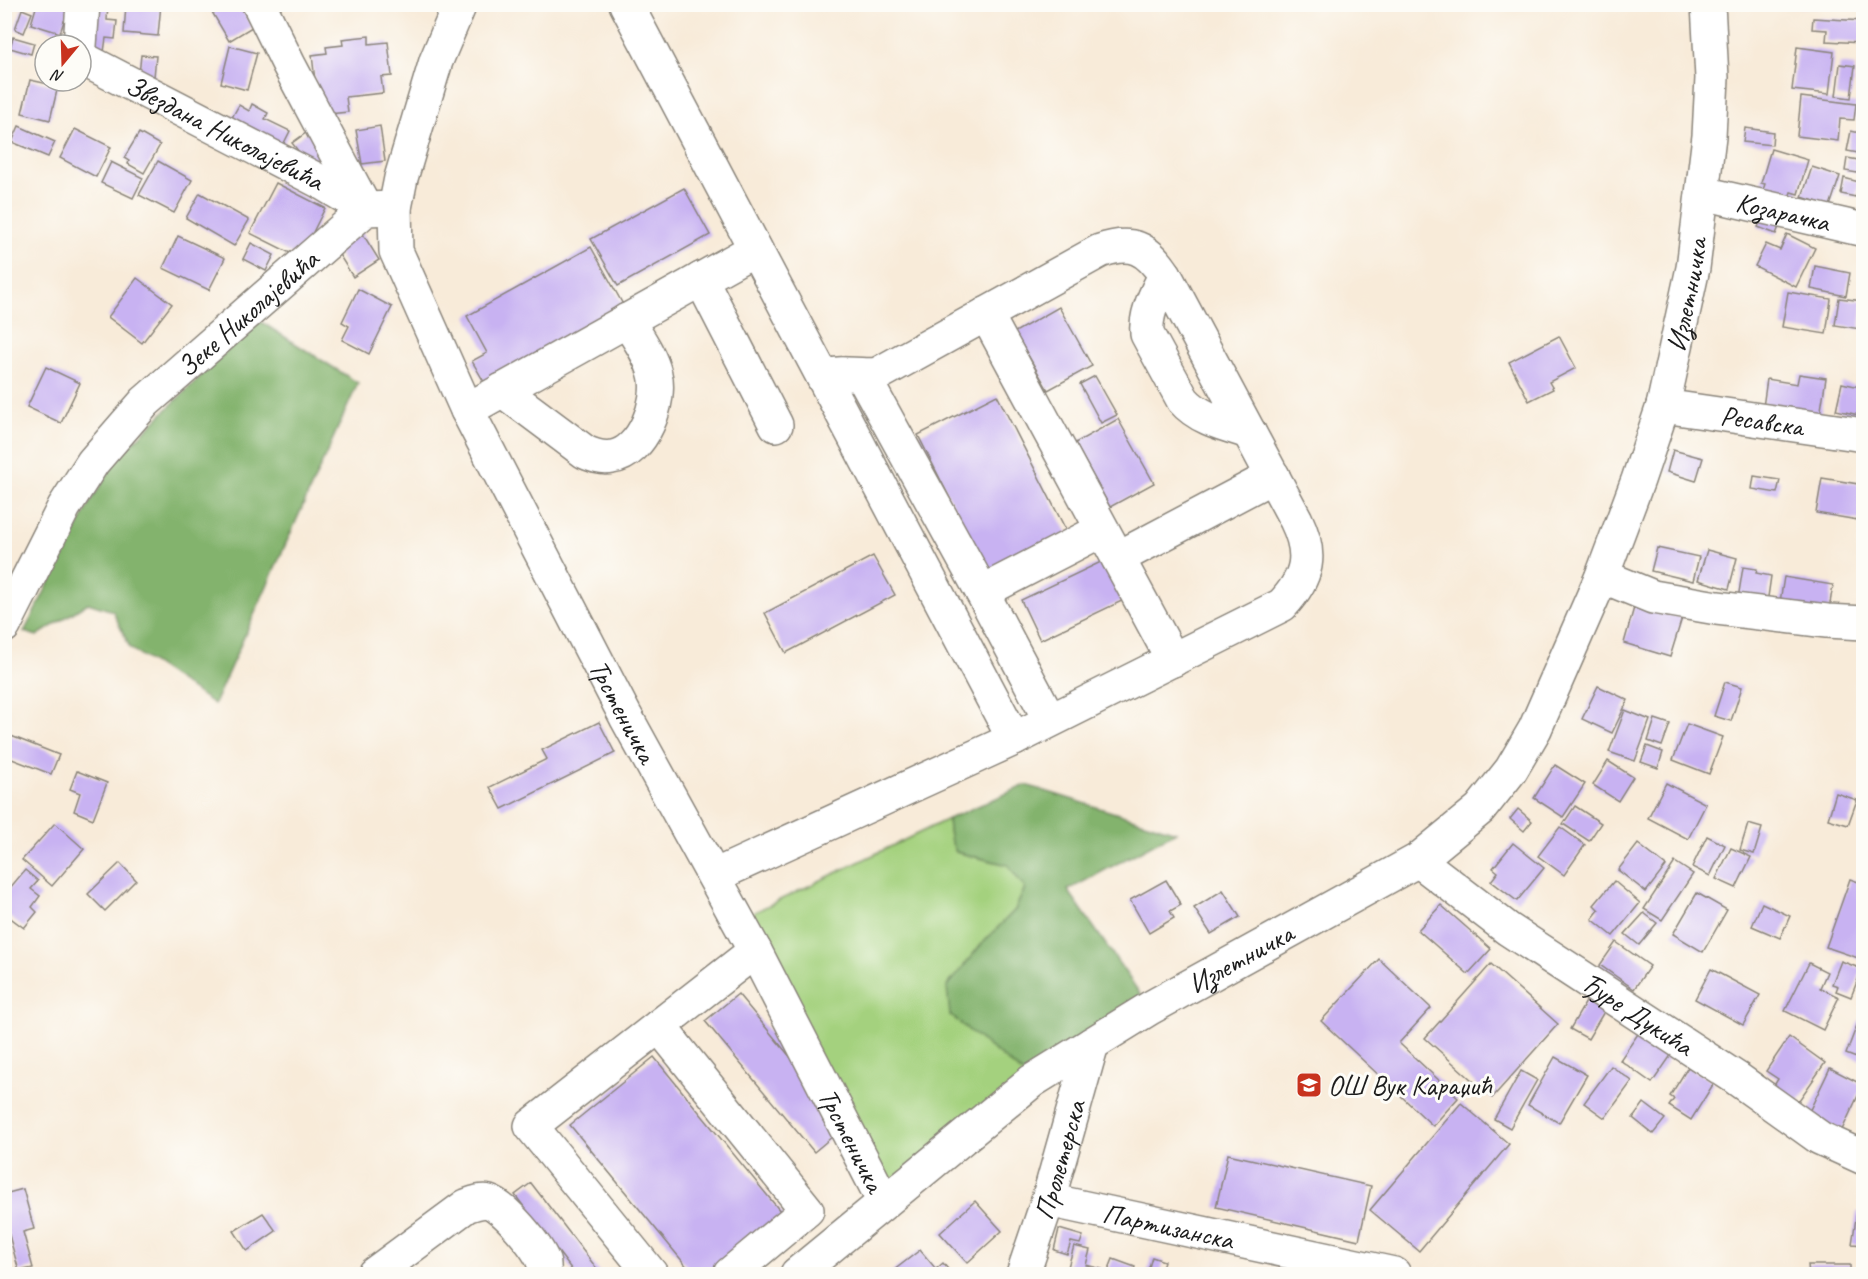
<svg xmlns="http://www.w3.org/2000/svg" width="1868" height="1279" font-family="Caveat,sans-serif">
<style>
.green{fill:#a4d17e;stroke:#60764d;stroke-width:1.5}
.forest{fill:#83b36d;stroke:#506844;stroke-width:1.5}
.building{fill:#c8b2f2}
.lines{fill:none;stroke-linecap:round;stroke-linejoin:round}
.minor-casing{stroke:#8a847a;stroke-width:36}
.minor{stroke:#fff;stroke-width:33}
.labels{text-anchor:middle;stroke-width:6;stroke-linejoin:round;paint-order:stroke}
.street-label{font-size:28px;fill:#1c1c1c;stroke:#fdfcf7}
.poi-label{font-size:28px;fill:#1c1c1c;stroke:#fdfcf7;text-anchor:start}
</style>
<rect width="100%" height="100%" fill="#fdfcf7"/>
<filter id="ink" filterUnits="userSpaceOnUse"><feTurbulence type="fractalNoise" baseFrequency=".0167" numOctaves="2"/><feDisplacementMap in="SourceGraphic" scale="12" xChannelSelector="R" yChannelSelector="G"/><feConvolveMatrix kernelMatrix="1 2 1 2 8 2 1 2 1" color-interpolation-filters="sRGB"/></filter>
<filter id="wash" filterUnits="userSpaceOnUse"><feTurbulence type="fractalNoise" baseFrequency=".008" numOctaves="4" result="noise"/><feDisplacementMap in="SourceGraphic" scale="24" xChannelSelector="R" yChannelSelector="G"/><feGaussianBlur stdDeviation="1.35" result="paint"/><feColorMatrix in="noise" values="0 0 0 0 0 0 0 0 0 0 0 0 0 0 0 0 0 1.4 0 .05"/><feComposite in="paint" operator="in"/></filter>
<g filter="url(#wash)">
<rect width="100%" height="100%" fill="#f8ebd9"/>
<polygon class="green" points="948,819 950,838 956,852 1008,865 1025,888 1015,910 979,947 947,986 1032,1081 884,1202 738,920"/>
<g class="forest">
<polygon points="258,320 358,383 214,704 130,648 113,611 88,603 37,636 24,632 90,503 117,458"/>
<polygon points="1026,785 1176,832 1068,890 1150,1008 1032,1081 950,1015 947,987 979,947 1015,910 1025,888 1008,865 956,852 950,838 948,819"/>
</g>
<g id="blocks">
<g class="building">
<polygon points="37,4 72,4 70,23 64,21 60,33 31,24"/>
<polygon points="94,4 108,4 107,20 117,21 115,39 106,38 104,52 89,51"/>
<polygon points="126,4 161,4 158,36 124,33"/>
<polygon points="226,4 239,4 252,27 229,41 212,12"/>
<polygon points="1778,4 1823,4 1823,7 1778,8"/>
<polygon points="22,9 32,13 24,33 15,29"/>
<polygon points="1813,18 1863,21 1862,43 1826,41 1827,30 1812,29"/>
<polygon points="369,36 369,44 388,42 392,76 381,77 383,93 346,97 348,112 319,115 312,55 327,53 326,47 343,45 342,39"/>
<polygon points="13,37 34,43 31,54 10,48"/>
<polygon points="230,46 257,53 247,90 221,83"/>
<polygon points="1797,47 1834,52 1829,94 1792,90"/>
<polygon points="141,55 156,56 154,77 139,75"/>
<polygon points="1840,64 1855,66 1851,98 1836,96"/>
<polygon points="30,80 58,86 50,120 22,113"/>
<polygon points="1801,97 1856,104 1854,120 1840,119 1838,141 1797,136"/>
<polygon points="252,104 268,113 265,119 290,131 281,149 229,123 239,105 249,111"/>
<polygon points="19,126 55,142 48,157 12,142"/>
<polygon points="380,126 385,161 362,164 356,130"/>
<polygon points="1745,128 1773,132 1772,145 1743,142"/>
<polygon points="75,129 111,147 96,177 60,158"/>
<polygon points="310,130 342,171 313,170 292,143"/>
<polygon points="1851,131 1864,134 1864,154 1847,151"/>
<polygon points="139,133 160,145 144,173 128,164 129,161 124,158"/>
<polygon points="1771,149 1808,160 1798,194 1791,192 1789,198 1763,190 1765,184 1761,183"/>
<polygon points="1847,158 1864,161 1864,174 1845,171"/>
<polygon points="158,161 192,180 174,213 139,195"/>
<polygon points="111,162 143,178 133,198 101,183"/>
<polygon points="1812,167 1840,176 1830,206 1802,197"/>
<polygon points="1844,178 1859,182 1856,197 1841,194"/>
<polygon points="276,183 325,208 300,258 250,233"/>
<polygon points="684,188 710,235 618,286 591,239"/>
<polygon points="200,193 249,220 234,246 186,218"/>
<polygon points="1764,213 1782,220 1776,234 1758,227"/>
<polygon points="361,231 379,260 353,277 335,248"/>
<polygon points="1787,234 1815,248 1796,287 1755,266 1766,244 1780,250"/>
<polygon points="178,236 225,258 209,290 163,268"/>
<polygon points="251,243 274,255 266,271 243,259"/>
<polygon points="591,247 626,310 487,387 472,361 487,353 467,316"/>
<polygon points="1815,266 1850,273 1846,296 1811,289"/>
<polygon points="137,278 172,304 142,343 108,317"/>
<polygon points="358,289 392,307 369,354 342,340 349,326 342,322"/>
<polygon points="1788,292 1831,299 1826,334 1782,327"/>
<polygon points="1839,298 1863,301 1860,329 1835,325"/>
<polygon points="1059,307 1092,366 1048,390 1015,332"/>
<polygon points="1559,336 1576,368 1549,382 1553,389 1529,401 1509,362"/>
<polygon points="46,367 80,383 61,423 27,407"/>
<polygon points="1799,374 1826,378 1820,416 1763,407 1767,379 1797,384"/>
<polygon points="1095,376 1117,415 1101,423 1080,384"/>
<polygon points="1842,383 1864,388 1859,415 1836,410"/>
<polygon points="997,395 1068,534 988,574 918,435"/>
<polygon points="1118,419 1154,483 1110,507 1075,443"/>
<polygon points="1673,450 1703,458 1696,481 1667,472"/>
<polygon points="1754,476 1780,480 1777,493 1752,489"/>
<polygon points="1822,478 1864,485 1864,521 1816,513"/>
<polygon points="1657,548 1699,557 1693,581 1651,571"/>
<polygon points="1707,550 1737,558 1729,589 1698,580"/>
<polygon points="873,556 895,595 786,653 765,613"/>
<polygon points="1105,560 1124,600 1040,640 1021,600"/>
<polygon points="1743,567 1757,569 1756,573 1771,576 1767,604 1738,599"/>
<polygon points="1784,577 1833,585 1828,615 1779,608"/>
<polygon points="1635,604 1682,618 1670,657 1624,643"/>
<polygon points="1725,682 1742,687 1731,721 1714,716"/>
<polygon points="1598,686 1628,700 1612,733 1582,719"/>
<polygon points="1625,710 1650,720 1635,761 1609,752"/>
<polygon points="1655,719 1670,724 1662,746 1648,741"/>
<polygon points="599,722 615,753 502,809 490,787 547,759 542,750"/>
<polygon points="1687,724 1723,737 1709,774 1673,760"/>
<polygon points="6,734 59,755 51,774 4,756"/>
<polygon points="1647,746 1663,752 1658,768 1641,762"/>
<polygon points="1608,761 1633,777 1618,801 1593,785"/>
<polygon points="1555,765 1585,784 1563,817 1534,798"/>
<polygon points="77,771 107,783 93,819 74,811 80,793 70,789"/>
<polygon points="1666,783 1706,804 1688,839 1648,818"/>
<polygon points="1836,793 1857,800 1848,825 1828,819"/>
<polygon points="1575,806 1601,823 1589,841 1563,824"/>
<polygon points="1518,809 1532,821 1524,831 1510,819"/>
<polygon points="55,823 84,849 52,886 22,860"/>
<polygon points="1748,824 1762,828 1754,854 1740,850"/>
<polygon points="1560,827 1585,845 1564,875 1538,856"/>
<polygon points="1707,836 1725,845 1710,876 1692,867"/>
<polygon points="1513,843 1544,868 1517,901 1491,881 1498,872 1493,868"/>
<polygon points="1638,844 1666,866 1646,892 1618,870"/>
<polygon points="1731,848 1751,857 1736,888 1716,879"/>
<polygon points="1675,862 1693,874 1662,920 1644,909"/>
<polygon points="120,863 136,880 105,911 88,894"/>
<polygon points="25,870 38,881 31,889 40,896 32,907 37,912 24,928 4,913 4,895"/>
<polygon points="1850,879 1864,884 1864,960 1826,947"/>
<polygon points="1166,880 1181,905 1170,911 1174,918 1149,933 1130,900"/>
<polygon points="1614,881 1640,903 1613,936 1592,919 1599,910 1594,905"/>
<polygon points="1223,890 1240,917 1211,934 1194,908"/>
<polygon points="1697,893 1727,910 1703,952 1673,934"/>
<polygon points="1762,903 1790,916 1780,938 1752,926"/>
<polygon points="1441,905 1491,949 1468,974 1418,930"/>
<polygon points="1644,913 1657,923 1639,945 1625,934"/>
<polygon points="1616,942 1650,966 1634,989 1600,965"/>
<polygon points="1379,959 1431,1008 1399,1043 1458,1098 1433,1126 1321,1021"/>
<polygon points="1841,961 1862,969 1851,997 1836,991 1838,986 1832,984"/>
<polygon points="1809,963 1827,972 1820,988 1839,997 1823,1030 1785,1011"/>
<polygon points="1491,964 1558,1024 1492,1098 1425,1038"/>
<polygon points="1711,969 1760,995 1743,1025 1695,999"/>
<polygon points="738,994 821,1094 813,1100 839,1131 814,1152 705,1021"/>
<polygon points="1587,1000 1605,1010 1588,1039 1570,1029"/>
<polygon points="1859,1020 1864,1022 1864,1061 1846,1054"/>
<polygon points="1640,1031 1672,1054 1652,1083 1620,1060"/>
<polygon points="1789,1037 1825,1063 1795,1106 1772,1089 1778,1079 1766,1071"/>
<polygon points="654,1057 785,1217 714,1274 693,1274 570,1125"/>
<polygon points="1555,1057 1587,1075 1559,1123 1528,1105"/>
<polygon points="1611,1066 1632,1081 1605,1118 1584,1103"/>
<polygon points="1688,1067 1714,1083 1691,1120 1669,1106 1674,1099 1670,1096"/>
<polygon points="1830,1068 1863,1085 1841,1132 1807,1116"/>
<polygon points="1521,1071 1537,1080 1510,1128 1494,1119"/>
<polygon points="1461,1103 1509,1144 1419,1251 1370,1210"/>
<polygon points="1644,1103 1665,1119 1653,1134 1633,1118"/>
<polygon points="1228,1154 1371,1186 1359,1240 1216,1207"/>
<polygon points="531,1183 601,1274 575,1274 515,1195"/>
<polygon points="23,1189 34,1229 23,1232 33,1268 19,1271 4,1217 4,1194"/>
<polygon points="975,1201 1002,1231 967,1263 940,1233"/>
<polygon points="1857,1212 1864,1213 1864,1245 1852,1244"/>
<polygon points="263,1213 276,1231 247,1251 234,1231"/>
<polygon points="1059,1229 1083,1236 1080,1244 1071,1242 1067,1254 1054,1250"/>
<polygon points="1074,1246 1090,1250 1086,1265 1102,1269 1101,1274 1066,1274"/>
<polygon points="920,1250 936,1269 943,1263 952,1274 889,1274"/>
<polygon points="1152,1257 1164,1261 1160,1274 1147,1274"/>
<polygon points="1113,1259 1135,1267 1133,1274 1107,1274"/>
<polygon points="1808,1265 1850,1265 1850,1274 1809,1274"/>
</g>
</g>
</g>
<g filter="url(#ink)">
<use href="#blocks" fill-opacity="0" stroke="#8a847a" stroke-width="1.5"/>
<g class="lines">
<g class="minor-casing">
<g id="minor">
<polyline points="259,4 289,65 365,208"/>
<path id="s1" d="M460,4L436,61L401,178L395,208L396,251L467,410L626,717L755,951L884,1202"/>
<polyline points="626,4 1014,739 714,876"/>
<polyline points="80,45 83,4"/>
<path id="s2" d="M81,58L319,181L366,209"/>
<path id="s3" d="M1703,193L1864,230"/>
<path d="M1165,275C1156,294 1145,313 1147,334L1183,400C1199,419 1227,425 1249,432"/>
<polyline points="701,279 776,425"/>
<polyline points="986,314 1173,660"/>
<polyline points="863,376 982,592 1102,530"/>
<path d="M823,377C841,370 858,377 878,374L1100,251C1131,240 1147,247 1165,275L1296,520C1313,555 1308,577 1282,605L1014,739"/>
<path d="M502,390L585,452C594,456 602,459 612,457C643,453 662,401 655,374C650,354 637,337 627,320"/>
<path id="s4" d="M1663,406L1864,435"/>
<polyline points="467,410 755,249"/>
<polyline points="1118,558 1273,476"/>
<polyline points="1602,576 1653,597 1717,608 1827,621 1864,623"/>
<polyline points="982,592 1050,720"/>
<path id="s5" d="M4,626L64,507L93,462L145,402L366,209L395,208"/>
<path id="s6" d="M1418,860L1508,929L1736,1078L1820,1138L1864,1158"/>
<polyline points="659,1026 807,1210 730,1274"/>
<path id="s7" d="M1048,1200L1394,1274"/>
<path d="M374,1274L466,1206C474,1203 481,1200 489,1202C504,1206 537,1246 543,1261C545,1265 544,1270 544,1274"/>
<polyline points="651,1274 531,1126 755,951"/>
<path id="s8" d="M797,1274L1032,1081L1150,1008L1418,860L1480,809L1511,770L1535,729L1602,576L1638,480L1663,406L1693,268L1709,136L1712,78L1708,4"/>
<path id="s9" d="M1023,1274L1048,1200L1092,1044"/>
</g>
</g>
<use href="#minor" class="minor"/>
</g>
</g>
<defs>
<g id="school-square" transform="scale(1.35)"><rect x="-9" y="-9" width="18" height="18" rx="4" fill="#c8321e" stroke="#fdfcf7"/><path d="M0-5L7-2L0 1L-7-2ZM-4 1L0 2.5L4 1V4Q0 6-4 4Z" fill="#fff"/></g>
</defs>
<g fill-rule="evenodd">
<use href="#school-square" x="1309" y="1085"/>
</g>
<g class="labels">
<g class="street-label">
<text dy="10" stroke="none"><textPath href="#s2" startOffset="162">Звездана Николајевића</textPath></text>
<text dy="10" stroke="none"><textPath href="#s3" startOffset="82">Козарачка</textPath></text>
<text dy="10" stroke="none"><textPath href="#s8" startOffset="1388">Излетничка</textPath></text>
<text dy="10" stroke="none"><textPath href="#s5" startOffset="402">Зеке Николајевића</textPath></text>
<text dy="10" stroke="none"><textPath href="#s4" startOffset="100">Ресавска</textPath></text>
<text dy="10" stroke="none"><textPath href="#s1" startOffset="771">Трстеничка</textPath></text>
<text dy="10" stroke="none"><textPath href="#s8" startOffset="546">Излетничка</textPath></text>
<text dy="10" stroke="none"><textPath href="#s6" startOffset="268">Ђуре Дукића</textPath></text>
<text dy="10" stroke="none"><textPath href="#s1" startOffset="1257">Трстеничка</textPath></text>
<text dy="10" stroke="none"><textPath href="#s9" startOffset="120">Пролетерска</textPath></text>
<text dy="10" stroke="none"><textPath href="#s7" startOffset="123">Партизанска</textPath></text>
</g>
<g class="poi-label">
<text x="1328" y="1095">ОШ Вук Караџић</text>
</g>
</g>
<rect width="1868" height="1279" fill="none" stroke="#fdfcf7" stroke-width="24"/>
<g transform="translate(63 63) rotate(199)"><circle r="28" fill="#fdfcf7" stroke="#a3a29f" stroke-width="1.5"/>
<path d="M0-4.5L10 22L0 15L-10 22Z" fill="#c8321e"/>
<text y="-9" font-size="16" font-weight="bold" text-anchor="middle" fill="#1c1c1c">N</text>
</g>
</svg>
